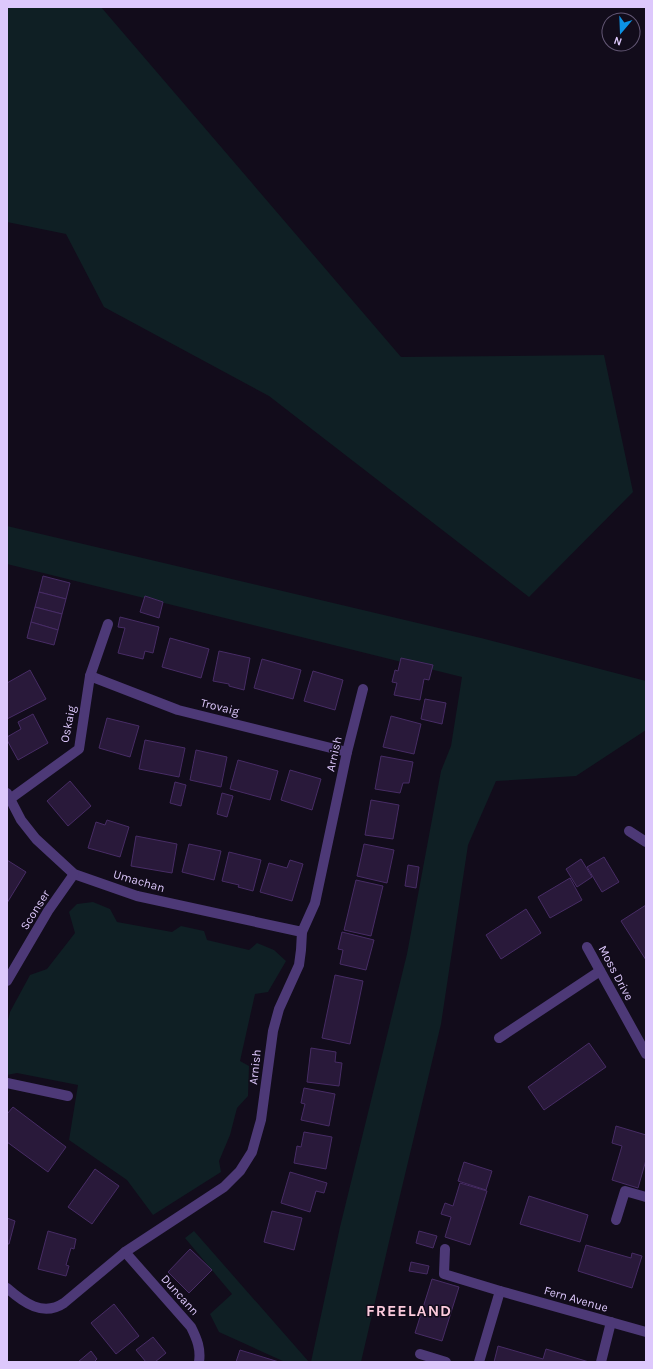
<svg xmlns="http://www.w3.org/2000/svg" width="653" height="1369" font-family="Karla,sans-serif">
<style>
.green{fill:#0f1f24}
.building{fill:#29193a;stroke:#472c65}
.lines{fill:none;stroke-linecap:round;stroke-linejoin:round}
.lane{stroke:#4d3977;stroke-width:10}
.street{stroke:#4d3977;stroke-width:10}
.labels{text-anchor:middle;stroke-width:3;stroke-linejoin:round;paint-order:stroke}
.street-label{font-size:12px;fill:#ddc8fc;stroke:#120c1b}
.district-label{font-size:16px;font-weight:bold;letter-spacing:1px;fill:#fccadc;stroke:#120c1b}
</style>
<rect width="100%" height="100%" fill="#120c1b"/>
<g class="green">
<polygon points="7,7 101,7 401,357 604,355 633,492 529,597 269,396 104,307 66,234 7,222"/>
<polygon points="7,526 481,638 646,681 646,730 576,776 496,781 468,845 441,1024 392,1229 361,1362 311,1362 340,1227 407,954 441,771 451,746 462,677 7,564"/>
<polygon points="93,902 110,909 117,922 172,932 181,926 204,931 207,940 249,950 257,943 274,950 286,961 268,992 255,994 240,1061 249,1066 248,1096 237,1108 230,1135 219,1161 221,1172 153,1215 127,1180 69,1140 78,1085 17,1073 7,1075 7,1024 10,1012 30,975 47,969 75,933 69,912 77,904"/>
<polygon points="194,1231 309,1362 285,1362 219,1332 210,1314 232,1294 185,1238"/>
</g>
<g class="building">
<polygon points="43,576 70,583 66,599 39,592"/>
<polygon points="39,592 66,599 62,614 35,607"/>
<polygon points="145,596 163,602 159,618 140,612"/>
<polygon points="35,607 62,614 58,630 31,622"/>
<polygon points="120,617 159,627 153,653 145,651 143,659 118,653 125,628 118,627"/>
<polygon points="31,622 58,630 54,645 27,638"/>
<polygon points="170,638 209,649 201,678 162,667"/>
<polygon points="219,651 250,658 244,690 229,686 229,684 213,681"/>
<polygon points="401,658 433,665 429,680 424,679 420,700 394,695 397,683 392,682 395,670 398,671"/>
<polygon points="262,659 301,670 293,699 254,688"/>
<polygon points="30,670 46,699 7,719 7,683"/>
<polygon points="313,671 343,680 335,710 304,701"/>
<polygon points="425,699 446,703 442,724 421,719"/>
<polygon points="33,714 48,743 18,760 7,740 7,737 21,729 18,722"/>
<polygon points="391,716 421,724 414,754 383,747"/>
<polygon points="107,718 139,726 130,757 99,748"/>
<polygon points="145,740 185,748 179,777 139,769"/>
<polygon points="196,750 227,757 221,787 190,780"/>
<polygon points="381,756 413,762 409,783 403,783 400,793 375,789"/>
<polygon points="238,760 278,771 270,800 230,789"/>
<polygon points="290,770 321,779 312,810 281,800"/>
<polygon points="70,781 91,806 68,826 47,801"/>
<polygon points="175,782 186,785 181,806 170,803"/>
<polygon points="222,793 233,796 227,817 217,814"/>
<polygon points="371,800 399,805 393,839 365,835"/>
<polygon points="107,820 129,827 120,857 88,848 96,822 105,825"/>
<polygon points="136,836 177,844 172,873 131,866"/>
<polygon points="189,844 221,851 214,880 182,872"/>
<polygon points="364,844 394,850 387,883 357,876"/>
<polygon points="229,852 261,860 253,891 238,887 239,885 222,881"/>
<polygon points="604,857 619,882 602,892 587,867"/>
<polygon points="581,859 592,877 577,887 566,869"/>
<polygon points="7,860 26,872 7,903"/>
<polygon points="290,860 303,864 292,901 260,892 269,863 287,868"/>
<polygon points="408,865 419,867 416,888 405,886"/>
<polygon points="570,878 582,900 550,918 538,897"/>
<polygon points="356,880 383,886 371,936 344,930"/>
<polygon points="646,905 646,960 621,921"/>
<polygon points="526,909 541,933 501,959 486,935"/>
<polygon points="342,932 374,940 366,970 340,964 343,950 338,949"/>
<polygon points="335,975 363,981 350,1044 322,1038"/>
<polygon points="589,1043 606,1067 544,1110 528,1087"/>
<polygon points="311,1048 336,1052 335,1062 342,1063 339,1086 307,1082"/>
<polygon points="304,1088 335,1094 329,1126 301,1120 305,1104 301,1103"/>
<polygon points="13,1107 66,1147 48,1172 7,1142 7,1114"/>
<polygon points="616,1126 646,1135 646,1160 638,1188 612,1180 622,1146 612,1143"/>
<polygon points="304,1132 332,1137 326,1169 294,1163 297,1146 301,1147"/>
<polygon points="464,1162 492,1171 486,1190 458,1181"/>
<polygon points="95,1169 119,1186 92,1224 68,1207"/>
<polygon points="290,1172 327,1183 324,1193 316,1191 310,1212 281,1203"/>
<polygon points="460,1183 487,1191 470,1245 445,1237 451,1217 441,1214 445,1203 453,1206"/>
<polygon points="529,1196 588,1215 580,1242 520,1224"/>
<polygon points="272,1211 302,1218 294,1250 264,1242"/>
<polygon points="7,1218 15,1221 9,1244 7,1244"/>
<polygon points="48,1231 76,1239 74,1249 71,1248 66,1265 69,1266 66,1276 38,1269"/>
<polygon points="419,1231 437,1236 433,1248 416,1243"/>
<polygon points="586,1245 631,1258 632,1253 642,1256 632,1288 578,1271"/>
<polygon points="190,1249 212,1270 189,1293 168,1272"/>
<polygon points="411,1262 429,1266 427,1274 409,1271"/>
<polygon points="432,1279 459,1287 442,1341 415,1333"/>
<polygon points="114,1304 139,1336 116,1354 91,1323"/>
<polygon points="153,1337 166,1353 155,1362 146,1362 136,1350"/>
<polygon points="498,1346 543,1359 546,1349 589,1362 494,1362"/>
<polygon points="240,1350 279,1362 236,1362"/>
<polygon points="91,1351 97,1359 94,1362 78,1362"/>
</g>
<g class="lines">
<g class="lane">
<polyline points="499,1038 600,971"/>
<polyline points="616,1220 625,1191 646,1197"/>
<polyline points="445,1249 444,1274 500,1291 479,1362"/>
<polyline points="420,1354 446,1362"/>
<polyline points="601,1362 611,1322"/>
</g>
<g class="street">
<polyline points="90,676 178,710 347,752"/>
<polyline points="7,793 21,820 36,839 74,874 137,896 302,932"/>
<polyline points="10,799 79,749 90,676 108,624"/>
<polyline points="629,831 646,842"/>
<polyline points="587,947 646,1054"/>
<polyline points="7,981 48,911 74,874"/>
<polyline points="7,1083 68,1096"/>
<path d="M125,1252L191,1327C197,1339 201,1349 199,1362"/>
<path d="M7,1288C24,1303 43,1317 64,1303L125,1252L224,1187L240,1171L252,1152L261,1120L273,1031L279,1009L299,965L301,950L302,932L315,903L347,752L363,689"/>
<polyline points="500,1291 646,1332"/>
</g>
</g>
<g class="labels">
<g class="street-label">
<text transform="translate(220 707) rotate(14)" y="4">Trovaig</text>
<text transform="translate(68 724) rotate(-79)" y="4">Oskaig</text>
<text transform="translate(334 754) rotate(-77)" y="4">Arnish</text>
<text transform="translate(139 881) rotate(16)" y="4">Umachan</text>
<text transform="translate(35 910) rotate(-58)" y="4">Sconser</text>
<text transform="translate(616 973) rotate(62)" y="4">Moss Drive</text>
<text transform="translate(255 1067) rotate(-84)" y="4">Arnish</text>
<text transform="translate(180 1295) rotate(48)" y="4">Duncann</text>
<text transform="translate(576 1299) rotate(16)" y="4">Fern Avenue</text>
</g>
<g class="district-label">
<text x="409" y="1316">FREELAND</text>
</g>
</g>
<rect width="653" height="1369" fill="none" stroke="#ddc8fc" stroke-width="16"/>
<g transform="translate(621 32) rotate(199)"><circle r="19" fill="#120c1b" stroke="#635775"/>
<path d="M0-3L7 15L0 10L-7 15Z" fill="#0c92e4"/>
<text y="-6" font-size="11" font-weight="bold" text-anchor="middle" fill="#ddc8fc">N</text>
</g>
</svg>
